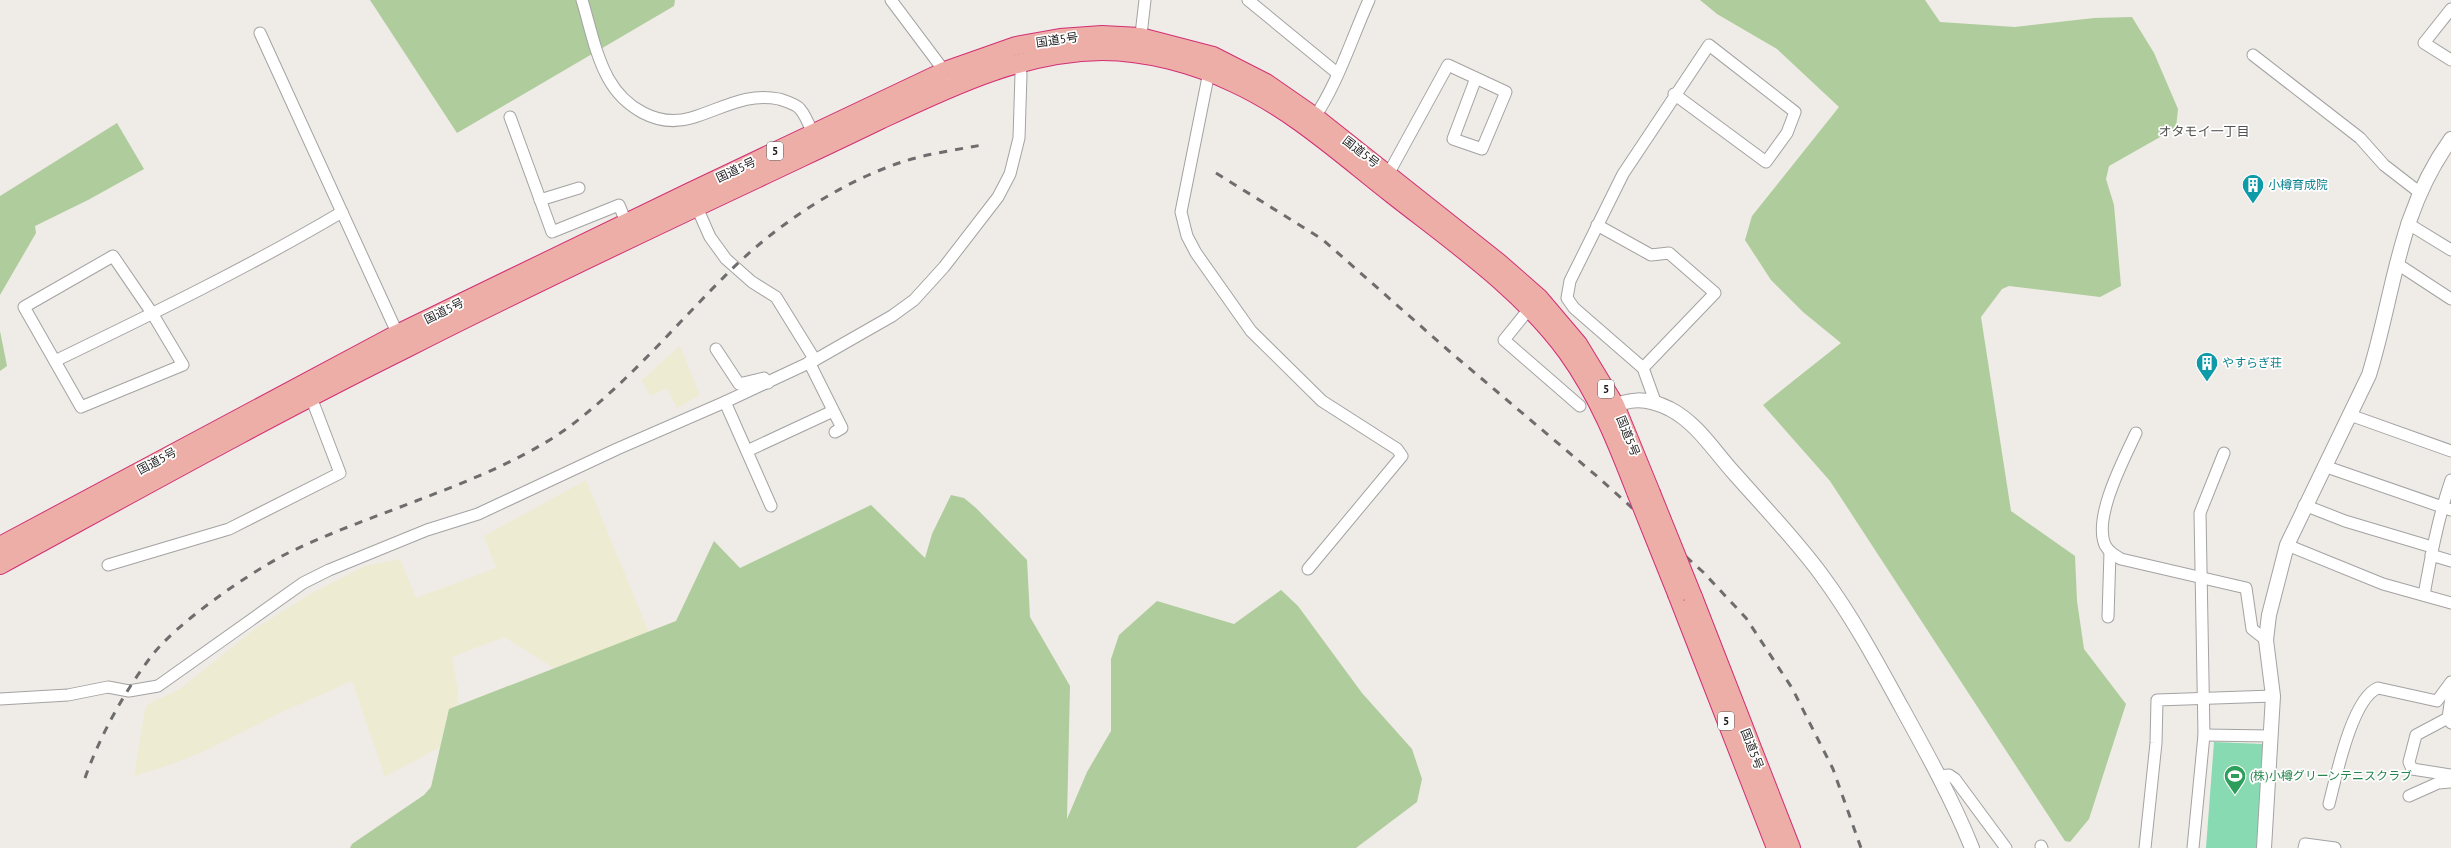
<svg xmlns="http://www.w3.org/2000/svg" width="2451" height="848" font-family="'PT Sans','Noto Sans JP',sans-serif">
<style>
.farmland{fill:#edecd2}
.forest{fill:#afcc9c}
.pitch{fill:#88dab3}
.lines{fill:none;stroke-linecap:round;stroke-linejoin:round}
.minor-casing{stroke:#a3a3a3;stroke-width:13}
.tertiary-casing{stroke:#a3a3a3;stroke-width:16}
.trunk-casing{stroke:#d22e75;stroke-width:20}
.minor{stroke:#fff;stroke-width:11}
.tertiary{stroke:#fff;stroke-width:14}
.trunk{stroke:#ecaea6;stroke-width:18}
.rail{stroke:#6d6d6d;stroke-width:3;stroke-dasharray:8 8;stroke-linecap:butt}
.trunk-bridge-casing{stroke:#d22e75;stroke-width:20;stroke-linecap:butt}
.trunk-bridge{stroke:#ecaea6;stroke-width:18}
.labels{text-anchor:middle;stroke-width:3.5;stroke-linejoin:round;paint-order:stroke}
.shield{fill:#fff;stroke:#626262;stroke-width:1}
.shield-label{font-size:11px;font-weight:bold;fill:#1f1f1f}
.street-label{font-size:12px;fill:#1f1f1f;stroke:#fff}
.culture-label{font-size:12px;fill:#0d838f;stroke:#fff;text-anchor:start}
.leisure-label{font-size:12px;fill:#27864d;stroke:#fff;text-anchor:start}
.neighbourhood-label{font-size:13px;fill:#525252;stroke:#fff}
</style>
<rect width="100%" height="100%" fill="#efebe6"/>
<g class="farmland">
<polygon points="680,346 700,395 677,408 667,388 650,396 642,380"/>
<polygon points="586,480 650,635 567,676 504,637 452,657 458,691 455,739 385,777 352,681 282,712 207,750 172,764 134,776 145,709 150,703 180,689 256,628 312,593 365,566 400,559 416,598 496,568 484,536"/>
</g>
<g class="forest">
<polygon points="370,0 675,0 674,6 457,133"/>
<polygon points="1700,0 1925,0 1940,22 2015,27 2094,18 2132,17 2154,53 2178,109 2176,128 2109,166 2106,179 2114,205 2121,286 2100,297 2009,286 2002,289 1981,317 2011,511 2075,556 2077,601 2084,649 2126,704 2089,819 2070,842 2065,841 1830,481 1763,405 1841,343 1803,312 1771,280 1745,240 1752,216 1839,107 1777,49 1717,14"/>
<polygon points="117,123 144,169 88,200 35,226 36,233 0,295 0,196"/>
<polygon points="0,331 7,366 0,371"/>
<polygon points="951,495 964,498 976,508 1027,560 1030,617 1070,686 1067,819 1087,772 1111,731 1111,659 1119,635 1157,601 1234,624 1281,590 1298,606 1362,693 1412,749 1422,779 1417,802 1356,848 350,848 352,844 424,795 431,787 449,709 676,621 714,541 740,568 871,505 925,558 932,534"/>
</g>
<polygon class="pitch" points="2214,742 2263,744 2258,848 2206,848"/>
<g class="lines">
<g class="minor-casing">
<g id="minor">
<path d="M582,0C590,26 595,54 608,78C624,107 657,128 691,118C722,109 746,92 779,99C785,101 796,104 800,109C807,117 811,130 815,139"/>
<polyline points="891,0 948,76"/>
<polyline points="1248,0 1337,73"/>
<polyline points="2451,9 2424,43 2451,60"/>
<polyline points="260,33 400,339"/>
<polyline points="1140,43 1145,0"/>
<polyline points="2253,55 2360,138 2384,165 2419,192"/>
<polyline points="1210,67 1181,212 1187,236 1196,253 1251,331 1322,401 1397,449 1402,456 1308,569"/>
<polyline points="510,117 552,232 619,205 628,227"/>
<path d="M1312,121C1337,86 1351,40 1369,0"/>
<polyline points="1385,180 1448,65 1506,92 1482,149 1453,139 1476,78"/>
<polyline points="540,200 579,188"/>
<polyline points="694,201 710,237 726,259 752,282 776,297 815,360"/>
<polyline points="2407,223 2451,250"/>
<polyline points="1597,225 1651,255 1669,253 1715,293 1643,368"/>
<polygon points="113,256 152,313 183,365 81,407 24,307"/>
<polyline points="2396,263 2451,299"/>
<polyline points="1533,304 1504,340 1580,406"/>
<polyline points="716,349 739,384 764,378 768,383"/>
<path d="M55,361C152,314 249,267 342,212"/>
<polyline points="809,362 842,428 835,432"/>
<polyline points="725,402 771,506"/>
<polyline points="1656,404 1643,368 1574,308 1567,298 1570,281 1623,174 1709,45 1795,112 1787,133 1766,162 1674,94"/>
<polyline points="2350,415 2451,451"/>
<path d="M2136,433C2124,459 2093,517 2105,545C2109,552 2114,555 2121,559L2246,588L2252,629L2266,640"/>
<polyline points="747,451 833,411"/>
<polyline points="2324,466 2451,510"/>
<polyline points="2304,505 2345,521 2432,547"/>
<polyline points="2287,545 2383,584 2451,603"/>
<polyline points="2431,555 2451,561"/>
<polyline points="108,565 229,529 340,473 309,392"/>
<path d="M2424,595C2431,556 2438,518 2451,480"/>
<polyline points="2108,617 2110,552"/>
<polyline points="2451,697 2448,718 2451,723"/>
<polyline points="0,699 68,695 108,687 129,691 158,686 303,583 329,570 427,530 478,514 617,449 725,402 815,360 892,316 914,300 944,267 998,197 1010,174 1019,138 1021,74 1019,63"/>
<polyline points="2448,718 2416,735 2409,762 2412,769 2451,775"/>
<polyline points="2204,735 2270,736"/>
<polyline points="1939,776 1949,775 1955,779 2006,848"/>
<polyline points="2409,796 2438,783 2451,782"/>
<path d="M2329,804C2336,777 2352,698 2378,688L2437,701L2451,682"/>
<polyline points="2041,846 2042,848"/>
<polyline points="2145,848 2156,743 2157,700 2273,696"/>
<polyline points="2193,848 2204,735 2200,513 2224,453"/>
<polyline points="2304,848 2305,844 2335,848"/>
</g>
</g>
<g class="tertiary-casing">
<g id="tertiary">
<path d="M1606,409C1630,398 1645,397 1670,409C1697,423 1714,451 1734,473C1764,507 1796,540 1823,577C1851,615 1874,657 1897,699C1924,748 1951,796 1972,848"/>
<path d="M2264,848L2273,696L2266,640L2269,615L2287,545L2369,375C2395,291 2397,214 2451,139"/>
</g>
</g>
<g class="trunk-casing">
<g id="trunk">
<polyline points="0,546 397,334 690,192 945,71 1016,46 1060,38 1102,35 1140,37 1213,56 1266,83 1315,117 1498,262 1539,298 1578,344 1615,405 1651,493"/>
<path d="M0,565C134,492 268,417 405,349C521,290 639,234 756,179C798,159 839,140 880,120C950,87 1022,52 1102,51C1146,51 1194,64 1234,83C1293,110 1343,156 1393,195C1454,243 1521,289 1567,352C1598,395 1617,443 1636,492"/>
<polyline points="1677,594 1776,848"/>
<polyline points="1693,597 1791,848"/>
</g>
</g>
<use href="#minor" class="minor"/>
<use href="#tertiary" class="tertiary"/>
<use href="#trunk" class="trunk"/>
<g class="rail">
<polyline points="1216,173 1322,239 1449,351 1599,478 1703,572 1746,618 1792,688 1833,769 1861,848"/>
<path d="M85,778C100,736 123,694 150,658C176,623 245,576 284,555C326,534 372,518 416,501C468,481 523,460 569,427C630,381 678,322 732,269C778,224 838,184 899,163C925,154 955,150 982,145"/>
</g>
<g class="trunk-bridge-casing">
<g id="trunk-bridge">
<polyline points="1636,492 1677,594"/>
<polyline points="1651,493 1693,597"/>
</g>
</g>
<use href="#trunk-bridge" class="trunk-bridge"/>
</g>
<defs>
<g id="building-pin" transform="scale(1.15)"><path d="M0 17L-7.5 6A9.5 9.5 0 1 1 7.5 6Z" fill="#0f9aa8" stroke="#fff"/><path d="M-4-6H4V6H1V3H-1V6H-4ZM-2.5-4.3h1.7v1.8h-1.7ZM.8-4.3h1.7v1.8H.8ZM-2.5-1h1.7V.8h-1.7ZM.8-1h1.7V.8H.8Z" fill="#fff"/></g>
<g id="stadium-pin" transform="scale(1.15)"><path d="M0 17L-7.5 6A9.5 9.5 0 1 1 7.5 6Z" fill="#2e9e5b" stroke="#fff"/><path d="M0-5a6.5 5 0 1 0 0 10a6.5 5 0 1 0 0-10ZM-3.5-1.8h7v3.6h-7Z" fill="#fff"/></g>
</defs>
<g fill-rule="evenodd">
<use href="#building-pin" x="2253" y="185"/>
<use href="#building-pin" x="2207" y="363"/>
<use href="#stadium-pin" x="2235" y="776"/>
</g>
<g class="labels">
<g class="shield">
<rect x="767" y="142" width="16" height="18" rx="3"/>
<rect x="1598" y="380" width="16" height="18" rx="3"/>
<rect x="1718" y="712" width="16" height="18" rx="3"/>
</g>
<g class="shield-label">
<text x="775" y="155">5</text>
<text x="1606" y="393">5</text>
<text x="1726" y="725">5</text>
</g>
<g class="street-label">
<text transform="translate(1057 40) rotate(-8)" y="4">国道5号</text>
<text transform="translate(1361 152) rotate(38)" y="4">国道5号</text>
<text transform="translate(736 170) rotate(-25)" y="4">国道5号</text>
<text transform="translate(444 311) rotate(-26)" y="4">国道5号</text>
<text transform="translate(1628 436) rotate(68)" y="4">国道5号</text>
<text transform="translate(157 461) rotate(-28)" y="4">国道5号</text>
<text transform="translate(1752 749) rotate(69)" y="4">国道5号</text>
</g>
<g class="culture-label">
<text x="2268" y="189">小樽育成院</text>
<text x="2222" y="367">やすらぎ荘</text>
</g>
<g class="leisure-label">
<text x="2250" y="780">(株)小樽グリーンテニスクラブ</text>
</g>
<g class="neighbourhood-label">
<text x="2204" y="136">オタモイ一丁目</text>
</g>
</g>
</svg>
